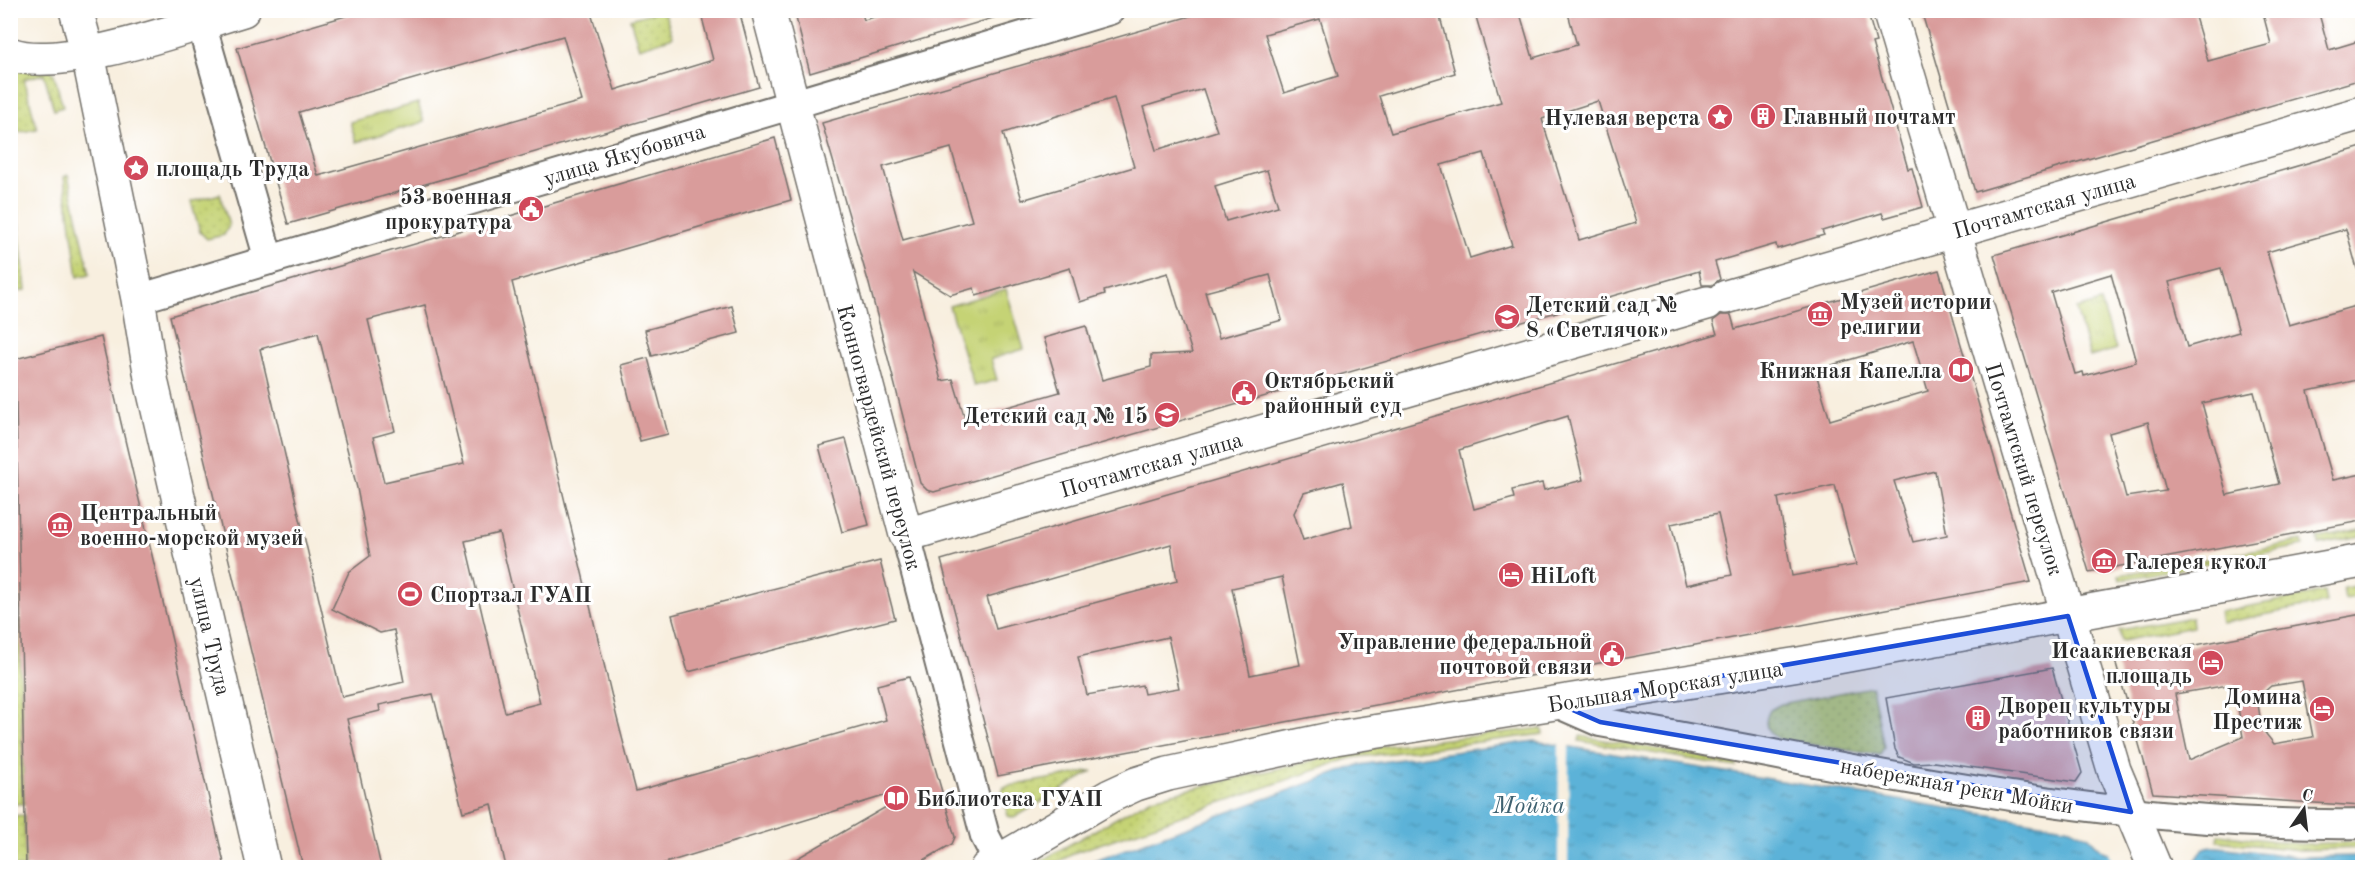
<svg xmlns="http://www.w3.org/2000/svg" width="2373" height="878" font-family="'Old Standard TT',serif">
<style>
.grass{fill:url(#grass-dots);stroke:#787f50;stroke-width:1.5}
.park{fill:url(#park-tufts);stroke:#787f50;stroke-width:1.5}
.water{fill:url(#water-ripples);stroke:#436e82;stroke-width:1.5}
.pier{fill:#f8efdf}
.building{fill:#d99c9b;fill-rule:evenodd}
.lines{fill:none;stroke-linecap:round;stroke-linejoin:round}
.street-casing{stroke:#73706a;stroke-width:32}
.secondary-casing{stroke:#73706a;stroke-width:36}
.primary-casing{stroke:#73706a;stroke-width:36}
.street{stroke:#fff;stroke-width:28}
.secondary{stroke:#fff;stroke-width:33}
.primary{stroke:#fff;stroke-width:33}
.marked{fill:#1d4ed8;fill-opacity:0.2;stroke:#1d4ed8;stroke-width:4.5;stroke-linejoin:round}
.labels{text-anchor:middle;stroke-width:6;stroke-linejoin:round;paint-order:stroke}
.poi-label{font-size:22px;font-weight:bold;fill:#2b2b2b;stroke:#fff;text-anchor:start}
.street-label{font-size:22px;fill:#2b2b2b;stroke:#fff}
.water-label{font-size:24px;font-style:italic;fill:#3e6170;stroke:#fff}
</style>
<defs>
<pattern id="grass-dots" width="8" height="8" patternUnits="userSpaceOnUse" patternTransform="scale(1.5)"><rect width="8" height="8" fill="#c5d375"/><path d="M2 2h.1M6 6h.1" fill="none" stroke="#a9b565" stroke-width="1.8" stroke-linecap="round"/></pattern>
<pattern id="park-tufts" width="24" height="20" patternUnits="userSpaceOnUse" patternTransform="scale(1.5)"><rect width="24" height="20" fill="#c5d375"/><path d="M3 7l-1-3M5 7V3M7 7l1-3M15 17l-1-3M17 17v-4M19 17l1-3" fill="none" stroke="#a9b565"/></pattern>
<pattern id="water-ripples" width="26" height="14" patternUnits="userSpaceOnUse" patternTransform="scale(1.5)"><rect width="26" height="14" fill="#5bb2d8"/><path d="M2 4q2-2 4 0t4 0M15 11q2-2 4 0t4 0" fill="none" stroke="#4b91af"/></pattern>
</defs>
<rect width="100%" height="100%" fill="#fff"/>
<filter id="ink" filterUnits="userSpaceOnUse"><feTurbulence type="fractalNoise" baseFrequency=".0167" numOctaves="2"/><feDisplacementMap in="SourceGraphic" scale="12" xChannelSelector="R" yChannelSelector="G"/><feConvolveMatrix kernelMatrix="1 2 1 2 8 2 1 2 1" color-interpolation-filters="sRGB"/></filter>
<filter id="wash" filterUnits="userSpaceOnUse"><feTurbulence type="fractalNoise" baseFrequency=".008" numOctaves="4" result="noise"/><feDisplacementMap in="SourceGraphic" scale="24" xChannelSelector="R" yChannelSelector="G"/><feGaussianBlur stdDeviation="1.35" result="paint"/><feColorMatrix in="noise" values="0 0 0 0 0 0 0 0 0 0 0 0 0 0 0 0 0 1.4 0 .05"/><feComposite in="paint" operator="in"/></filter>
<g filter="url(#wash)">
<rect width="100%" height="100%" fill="#f8efdf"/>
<g class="grass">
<polygon points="657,11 664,11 673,37 639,48 630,19"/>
<polygon points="11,67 51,70 54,74 63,107 54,110 44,74 24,79 37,129 11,134"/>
<polygon points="10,152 26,290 11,293 10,293"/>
<polygon points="68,175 90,274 78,277 64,177"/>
<polygon points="220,194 229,226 224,235 207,239 200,232 191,202"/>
<polygon points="11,362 14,362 17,506 10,506"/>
<polygon points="2362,530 2362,536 2319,544 2318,538"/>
<polygon points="2302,541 2303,546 2120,580 2119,575"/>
<polygon points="18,545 19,609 11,609 11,546"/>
<polygon points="2362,585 2362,596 2345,599 2343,588"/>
<polygon points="2324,592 2326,603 2221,623 2219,612"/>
<polygon points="2192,617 2193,627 2121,641 2119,630"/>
<polygon points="10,620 19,620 24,804 11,804"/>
<path d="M1872,687L1884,747L1880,755L1781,740C1767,734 1762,724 1770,710L1781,704Z"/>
<polygon points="1542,728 1543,734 1351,758 1076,852 1049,867 1028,868 1152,798 1367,748"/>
<polygon points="1580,736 1737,762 1736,767 1579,741"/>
<polygon points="1093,771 1014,818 1008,816 1002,791 1004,787"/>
<polygon points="24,815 25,867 11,867 11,816"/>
<polygon points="2219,834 2300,844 2362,842 2362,848 2300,850 2218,841"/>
</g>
<g class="park">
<polygon points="418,103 424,122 356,142 350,122"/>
<polygon points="1006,289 1024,349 991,359 997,380 974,386 949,306"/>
<polygon points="2101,302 2116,349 2090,357 2076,309"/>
</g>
<path class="water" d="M1534,741L2071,828L2089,837L2104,852L2194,864C2200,850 2204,846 2219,847L2298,857L2362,856V868H1073L1359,765Z"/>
<g class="pier">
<polygon points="1559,742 1569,744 1568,867 1558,867"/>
<polygon points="2108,850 2191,861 2194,867 2115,867"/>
</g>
<g id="blocks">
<g class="building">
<path d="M366,10H590L615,90L713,60L700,10H739L759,87L288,224L237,48ZM563,36L582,101L318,176L299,112Z"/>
<polygon points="794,10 861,10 864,20 897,10 1003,10 1003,15 810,73"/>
<path d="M1211,10H1438L1455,73L1379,96L1391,133L1501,102L1474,10H1519L1533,58L1577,45L1567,10H1867L1876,42L1872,43L1908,169L1912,168L1923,207L1884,218L1882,213L1822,231L1824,235L1777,249L1776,244L1715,262L1720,279L1712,285H1702L1699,271L934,492L927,490L920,483L869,284L822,123ZM1320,19L1338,76L1284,93L1265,34ZM1203,89L1217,131L1156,150L1143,107ZM1114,98L1134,167L1022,200L1003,133ZM1598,101L1636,223L1579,240L1542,119ZM951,148L972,221L903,240L883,167ZM1484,153L1512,245L1470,258L1441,165ZM1267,170L1278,206L1226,221L1215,186ZM1070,268L1080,302L1105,294L1104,291L1168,273L1192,353L1151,355V367L1102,380L1086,326L1044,338L1060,392L965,419L953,379L941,381L913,272L950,295L974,288L976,296ZM1270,275L1282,320L1219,338L1205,292Z"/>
<polygon points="1921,10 2193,10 2208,61 2271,44 2262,10 2318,10 2329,50 2362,40 2362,79 1975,192"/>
<path d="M775,138L791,200L512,282L617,718L636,791L886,720L877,685L909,677L955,837L952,844L912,867H782L900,799L897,792L652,867H506L492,804L463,812L433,694L379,705L380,711L347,719L381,867H303L170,316ZM425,305L464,464L384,482L373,437L395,431L368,320ZM318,333L357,488L370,556L349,572L332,609L380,633L394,630L404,682L342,697L260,349ZM499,533L540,703L505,712L465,541Z"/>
<path d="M2362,147V268L2357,269L2346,229L2267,252L2289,325L2362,304V379L2308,391L2333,480L2362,474V521L2089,572L1994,255ZM2221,268L2239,332L2187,347L2169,282ZM2111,274L2136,362L2084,376L2083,372L2075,374L2051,292ZM2254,392L2279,484L2227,495L2202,403ZM2148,422L2166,491L2126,497L2109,433Z"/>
<path d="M1939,270L2031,582L998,776L941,560L1717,334L1713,321L1721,315H1731L1735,329ZM1913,341L1928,391L1830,420L1815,370ZM1568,416L1583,480L1544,490L1542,483L1512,490L1514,498L1474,509L1459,450ZM1935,471L1947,535L1913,542L1894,481ZM1343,482L1352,526L1303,540L1294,513L1304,493ZM1835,485L1856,565L1792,576L1778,498ZM1718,514L1732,575L1686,585L1671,524ZM1171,544L1177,581L996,629L987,597ZM1282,577L1300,665L1250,675L1232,588ZM1168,637L1179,688L1144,694L1142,685L1087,695L1078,657Z"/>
<polygon points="732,306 739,333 652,356 645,330"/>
<polygon points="101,337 122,427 225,867 26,867 15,359"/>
<polygon points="648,358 668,434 640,441 621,365"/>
<polygon points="846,439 869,525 842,532 819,446"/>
<polygon points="880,561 895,619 688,672 672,615"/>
<path d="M2362,614V806L2153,793L2115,660ZM2302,681L2313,737L2274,744L2262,729L2257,698L2271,686ZM2234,684L2243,737L2189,760L2175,694Z"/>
<polygon points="2052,668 2082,773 2076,782 1934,762 1914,763 1899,757 1895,749 1886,698"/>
</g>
</g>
</g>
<g filter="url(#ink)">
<use href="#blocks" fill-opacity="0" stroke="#73706a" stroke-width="1.5"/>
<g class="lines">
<g class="street-casing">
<g id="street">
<polyline points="201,23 269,260"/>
<polyline points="138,299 1110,10"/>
<polyline points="906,535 985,836 998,861"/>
<path d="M1559,704L1600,722C1851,766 2106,828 2362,824"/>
</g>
</g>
<g class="secondary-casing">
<g id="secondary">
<polyline points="768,10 906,535 1707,303"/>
<polyline points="1889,10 2114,770 2155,868"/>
<path d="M10,54C61,73 189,26 243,10"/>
<polyline points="1726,297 2362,113"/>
<polyline points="987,868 1110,796 1136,784 1168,774 1335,738 1799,664 2362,561"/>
</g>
</g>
<g class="primary-casing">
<polyline id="primary" points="76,10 88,54 138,299 152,384 264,868"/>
</g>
<use href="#street" class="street"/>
<use href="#secondary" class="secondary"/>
<use href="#primary" class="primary"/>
</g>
</g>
<path class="marked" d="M2068,616L2131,812L1600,722L1559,704Z"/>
<defs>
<g id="building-disc" transform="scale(1.35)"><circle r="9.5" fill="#d1495b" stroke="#fff"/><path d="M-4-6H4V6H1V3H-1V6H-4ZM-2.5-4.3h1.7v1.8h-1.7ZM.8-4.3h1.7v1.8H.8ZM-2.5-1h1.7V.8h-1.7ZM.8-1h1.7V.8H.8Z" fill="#fff"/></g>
<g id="sight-disc" transform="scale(1.35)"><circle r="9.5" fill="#d1495b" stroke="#fff"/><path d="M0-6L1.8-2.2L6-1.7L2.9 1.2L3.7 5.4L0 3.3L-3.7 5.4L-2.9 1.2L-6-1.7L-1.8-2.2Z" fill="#fff"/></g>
<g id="civic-disc" transform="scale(1.35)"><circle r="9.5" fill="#d1495b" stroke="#fff"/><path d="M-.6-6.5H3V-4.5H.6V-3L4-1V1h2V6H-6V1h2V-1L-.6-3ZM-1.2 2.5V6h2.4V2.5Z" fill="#fff"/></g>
<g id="museum-disc" transform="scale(1.35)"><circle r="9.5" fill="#d1495b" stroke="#fff"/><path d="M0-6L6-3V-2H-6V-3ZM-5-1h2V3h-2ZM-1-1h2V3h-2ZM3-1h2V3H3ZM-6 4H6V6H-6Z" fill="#fff"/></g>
<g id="school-disc" transform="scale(1.35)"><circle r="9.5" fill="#d1495b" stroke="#fff"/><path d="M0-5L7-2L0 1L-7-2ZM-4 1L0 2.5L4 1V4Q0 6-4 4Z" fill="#fff"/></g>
<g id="library-disc" transform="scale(1.35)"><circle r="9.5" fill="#d1495b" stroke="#fff"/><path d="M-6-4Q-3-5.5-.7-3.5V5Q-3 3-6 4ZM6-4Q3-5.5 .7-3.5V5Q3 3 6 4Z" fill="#fff"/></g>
<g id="hotel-disc" transform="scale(1.35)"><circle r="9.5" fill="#d1495b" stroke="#fff"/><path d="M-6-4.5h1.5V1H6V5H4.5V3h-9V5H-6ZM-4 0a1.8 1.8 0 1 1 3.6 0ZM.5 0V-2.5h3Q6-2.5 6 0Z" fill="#fff"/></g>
<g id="stadium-disc" transform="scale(1.35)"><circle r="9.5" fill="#d1495b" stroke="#fff"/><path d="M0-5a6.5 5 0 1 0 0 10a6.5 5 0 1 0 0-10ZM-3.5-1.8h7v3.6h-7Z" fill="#fff"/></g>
</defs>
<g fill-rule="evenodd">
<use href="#building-disc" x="1763" y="116"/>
<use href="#sight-disc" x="1720" y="117"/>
<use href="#sight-disc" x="136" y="168"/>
<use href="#civic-disc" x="531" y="209"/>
<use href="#museum-disc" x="1820" y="314"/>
<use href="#school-disc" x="1507" y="317"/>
<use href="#library-disc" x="1961" y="370"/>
<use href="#civic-disc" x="1244" y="393"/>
<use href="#school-disc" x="1167" y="415"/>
<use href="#museum-disc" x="60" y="525"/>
<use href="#museum-disc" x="2104" y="561"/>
<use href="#hotel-disc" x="1511" y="575"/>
<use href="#stadium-disc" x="410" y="594"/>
<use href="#civic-disc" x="1612" y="654"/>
<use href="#hotel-disc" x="2211" y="663"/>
<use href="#hotel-disc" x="2322" y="709"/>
<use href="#building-disc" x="1978" y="718"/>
<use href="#library-disc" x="896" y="798"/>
</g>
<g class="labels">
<g class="poi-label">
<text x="1782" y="124">Главный почтамт</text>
<text x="1700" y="125" text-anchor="end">Нулевая верста</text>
<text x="156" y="176">площадь Труда</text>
<text x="512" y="204" text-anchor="end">53 военная<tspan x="512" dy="25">прокуратура</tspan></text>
<text x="1840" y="309">Музей истории<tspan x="1840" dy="25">религии</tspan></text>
<text x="1526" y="312">Детский сад №<tspan x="1526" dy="25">8 «Светлячок»</tspan></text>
<text x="1942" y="378" text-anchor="end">Книжная Капелла</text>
<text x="1264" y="388">Октябрьский<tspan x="1264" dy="25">районный суд</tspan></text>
<text x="1148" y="423" text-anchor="end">Детский сад № 15</text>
<text x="80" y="520">Центральный<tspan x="80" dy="25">военно-морской музей</tspan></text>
<text x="2124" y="569">Галерея кукол</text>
<text x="1530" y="583">HiLoft</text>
<text x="430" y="602">Спортзал ГУАП</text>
<text x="1592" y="649" text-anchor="end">Управление федеральной<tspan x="1592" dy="25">почтовой связи</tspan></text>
<text x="2192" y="658" text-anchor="end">Исаакиевская<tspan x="2192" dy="25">площадь</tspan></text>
<text x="2302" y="704" text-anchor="end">Домина<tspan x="2302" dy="25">Престиж</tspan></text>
<text x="1998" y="713">Дворец культуры<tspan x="1998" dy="25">работников связи</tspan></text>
<text x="916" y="806">Библиотека ГУАП</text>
</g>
<g class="street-label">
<text transform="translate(624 154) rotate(-17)" y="8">улица Якубовича</text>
<text transform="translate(2044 205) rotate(-16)" y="8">Почтамтская улица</text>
<text transform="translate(880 437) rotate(75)" y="8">Конногвардейский переулок</text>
<text transform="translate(1151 464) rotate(-16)" y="8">Почтамтская улица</text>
<text transform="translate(2025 469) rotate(73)" y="8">Почтамтский переулок</text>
<text transform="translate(211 636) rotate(77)" y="8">улица Труда</text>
<text transform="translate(1665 686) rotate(-9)" y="8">Большая Морская улица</text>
<text transform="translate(1957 785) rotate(10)" y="8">набережная реки Мойки</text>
</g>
<g class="water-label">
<text x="1529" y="813">Мойка</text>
</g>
</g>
<rect width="2373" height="878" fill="none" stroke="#fff" stroke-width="36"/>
<g transform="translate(2304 809) rotate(14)" stroke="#ffffff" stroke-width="4.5" paint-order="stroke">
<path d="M0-4.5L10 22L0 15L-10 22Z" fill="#2b2b2b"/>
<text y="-9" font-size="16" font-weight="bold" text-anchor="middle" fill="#2b2b2b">С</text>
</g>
</svg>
